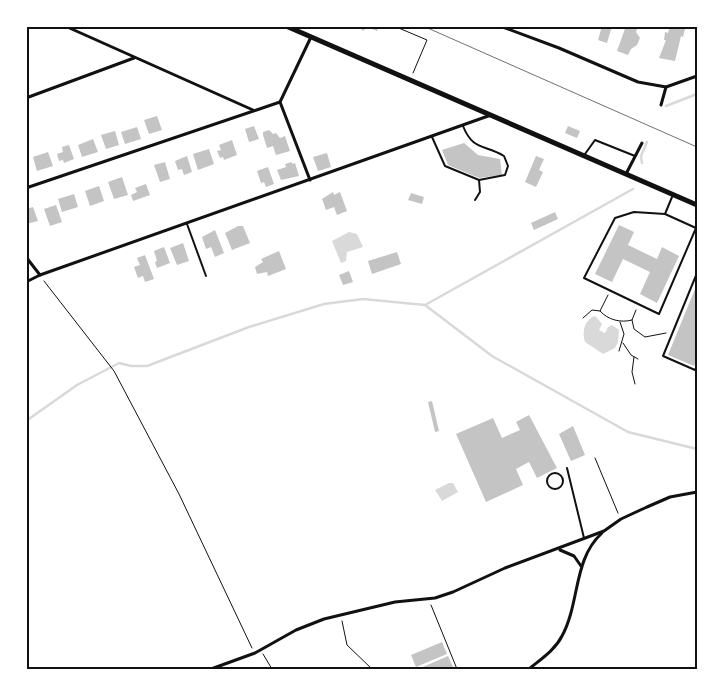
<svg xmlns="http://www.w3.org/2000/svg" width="723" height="695" font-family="'Fira Sans Condensed',sans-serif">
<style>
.water{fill:#d9d9d9}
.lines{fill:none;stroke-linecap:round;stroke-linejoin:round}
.stream{stroke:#d9d9d9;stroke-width:2.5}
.building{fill:#c4c4c4}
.path{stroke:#111;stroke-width:1}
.service{stroke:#111;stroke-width:2}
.minor{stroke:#111;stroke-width:3}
.primary{stroke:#111;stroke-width:5}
.tram{stroke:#707070;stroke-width:1}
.neatline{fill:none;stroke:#111;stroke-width:2}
</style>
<rect width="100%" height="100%" fill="#fff"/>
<g class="water">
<polygon points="349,232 357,234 363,247 347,252 346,261 341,263 332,241"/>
<path d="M595,316L602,324L599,330L605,333L608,327L612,325L619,330L618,342L615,348L603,354L585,342C582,332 584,320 595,316Z"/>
<polygon points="449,483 453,483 458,492 442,501 435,490"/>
</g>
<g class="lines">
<g class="stream">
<polyline points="666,106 697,94"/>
<polyline points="642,163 641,156 647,142"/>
<polyline points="425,305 492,356 628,432 697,449"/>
<polyline points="26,421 77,385 119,363 131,366 147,366 249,327 324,304 363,299 425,305 633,189"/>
</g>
</g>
<g class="building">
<polygon points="358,26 379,26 377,31 367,27 363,31"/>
<polygon points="602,26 612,26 607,43 598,40"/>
<polygon points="626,26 638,26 636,32 640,38 637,45 631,49 628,55 617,51"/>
<polygon points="670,26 684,26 685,29 683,37 681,36 675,61 659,58 666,40 664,40 665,32 668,33"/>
<polygon points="157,116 162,130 149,134 144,120"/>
<polygon points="254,126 259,139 249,142 245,129"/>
<polygon points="568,126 580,131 577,138 565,133"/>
<polygon points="137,127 141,139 125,144 121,132"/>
<polygon points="269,130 273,134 276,133 280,138 285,136 290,151 276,155 273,146 267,148 263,135 263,132"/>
<polygon points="115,131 119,145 106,149 101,135"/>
<polygon points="93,139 98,152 82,157 78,145"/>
<polygon points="232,140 237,155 224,160 223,157 220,158 217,151 221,150 219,145"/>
<polygon points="464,143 478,155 500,159 502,175 479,178 448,165 442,150"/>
<polygon points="69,145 74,159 64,163 63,160 59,161 57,154 63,152 62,147"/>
<polygon points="209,149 214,164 198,170 193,154"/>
<polygon points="48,152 53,166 37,171 33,157"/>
<polygon points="327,153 331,167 318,171 313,157"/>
<polygon points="187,156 192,172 184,175 182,169 178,170 175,161"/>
<polygon points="536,156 544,159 539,170 543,172 536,187 525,182"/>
<polygon points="165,162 170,179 160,182 154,165"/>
<polygon points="292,162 292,164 295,163 299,176 281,180 277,170 286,167 285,164"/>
<polygon points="268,167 274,184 266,187 264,182 261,183 257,171"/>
<polygon points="122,177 128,195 114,199 108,182"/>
<polygon points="146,184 150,195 133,201 131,195 137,192 135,188"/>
<polygon points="99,186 104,201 90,206 85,191"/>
<polygon points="333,192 334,195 340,192 347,211 337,215 334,207 326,210 322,199"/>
<polygon points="411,193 424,197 422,204 408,200"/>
<polygon points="74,194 78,207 62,212 58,199"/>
<polygon points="56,205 62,222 50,226 44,209"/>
<polygon points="33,207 38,221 26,224 26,209"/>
<polygon points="555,212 558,219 534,230 531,223"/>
<polygon points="619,225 634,232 628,245 657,259 662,247 679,256 657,303 640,294 650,272 623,259 612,282 595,274"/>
<polygon points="238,226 243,226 250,243 232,250 225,233"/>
<polygon points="215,230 224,253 215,257 211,247 206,249 202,237"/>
<polygon points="183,243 189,261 177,265 170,248"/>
<polygon points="164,247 170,263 157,268 155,262 157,261 154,251"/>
<polygon points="279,251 286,269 268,276 267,272 257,274 255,267 263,262 261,259"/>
<polygon points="397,252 401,264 372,274 368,261"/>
<polygon points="145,255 154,279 145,282 143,276 138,278 134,267 140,265 137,258"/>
<polygon points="349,271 353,282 343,285 339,275"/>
<polygon points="697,284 697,359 694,366 668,355"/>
<polygon points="432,401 439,431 435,432 428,402"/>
<polygon points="529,415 557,468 537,478 529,462 516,469 523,485 486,502 456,434 493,418 502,438 520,430 516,422"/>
<polygon points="573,426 585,455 571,461 559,434"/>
<polygon points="442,642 447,654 416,667 411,655"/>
<polygon points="448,656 453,667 448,669 418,669"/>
</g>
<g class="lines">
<g class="path">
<polyline points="394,26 427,40 413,73"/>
<polyline points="44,281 114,371 179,494 252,648"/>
<path d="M608,295L600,311C608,320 621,323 632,320L636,310"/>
<polyline points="583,318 592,310 600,311"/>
<polyline points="632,320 634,329 645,337 666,333"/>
<polyline points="623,343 631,355 638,359"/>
<polyline points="619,351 624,334 620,322"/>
<polyline points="634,357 632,372 635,384"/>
<polyline points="595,458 618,513"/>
<polyline points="431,605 457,669"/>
<polyline points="342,621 347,645 372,669"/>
<polyline points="263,654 272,669"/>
</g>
<g class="service">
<path d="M432,137L445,166L479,180L505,175L508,166L504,156C484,144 473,151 463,126"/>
<polyline points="585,154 595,140 635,156"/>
<polyline points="475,200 480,192 479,180"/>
<polyline points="665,214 634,212 615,218 584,278 659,314 696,228 665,214 672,197"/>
<polyline points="187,224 206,276"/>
<polyline points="697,273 663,356 695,370 697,366"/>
<polyline points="567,468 584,538"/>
<circle cx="555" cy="481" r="8"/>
</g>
<g class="minor">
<polyline points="65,26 253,110"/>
<polyline points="500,26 559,48 638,82 666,87 697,76"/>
<polyline points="26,98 134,58"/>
<polyline points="661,105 666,87"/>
<polyline points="626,174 642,143"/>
<polyline points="310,180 280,102 311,37"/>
<polyline points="26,188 280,102"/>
<polyline points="26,257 40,275"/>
<polyline points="26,282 40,275 491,115"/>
<polyline points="560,550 574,556 581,566"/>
<polyline points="211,669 255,653 296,630 324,619 395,602 435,598 453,592 505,568 604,531 621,519 647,507 670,497 697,492"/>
<path d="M529,669C541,659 555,650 562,636C580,603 573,559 602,533"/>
</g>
<polyline class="primary" points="286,26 697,205"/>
<polyline class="tram" points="423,26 697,147"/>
</g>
<rect width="723" height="695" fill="none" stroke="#ffffff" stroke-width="55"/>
<rect x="28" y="28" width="668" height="640" class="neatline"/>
</svg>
